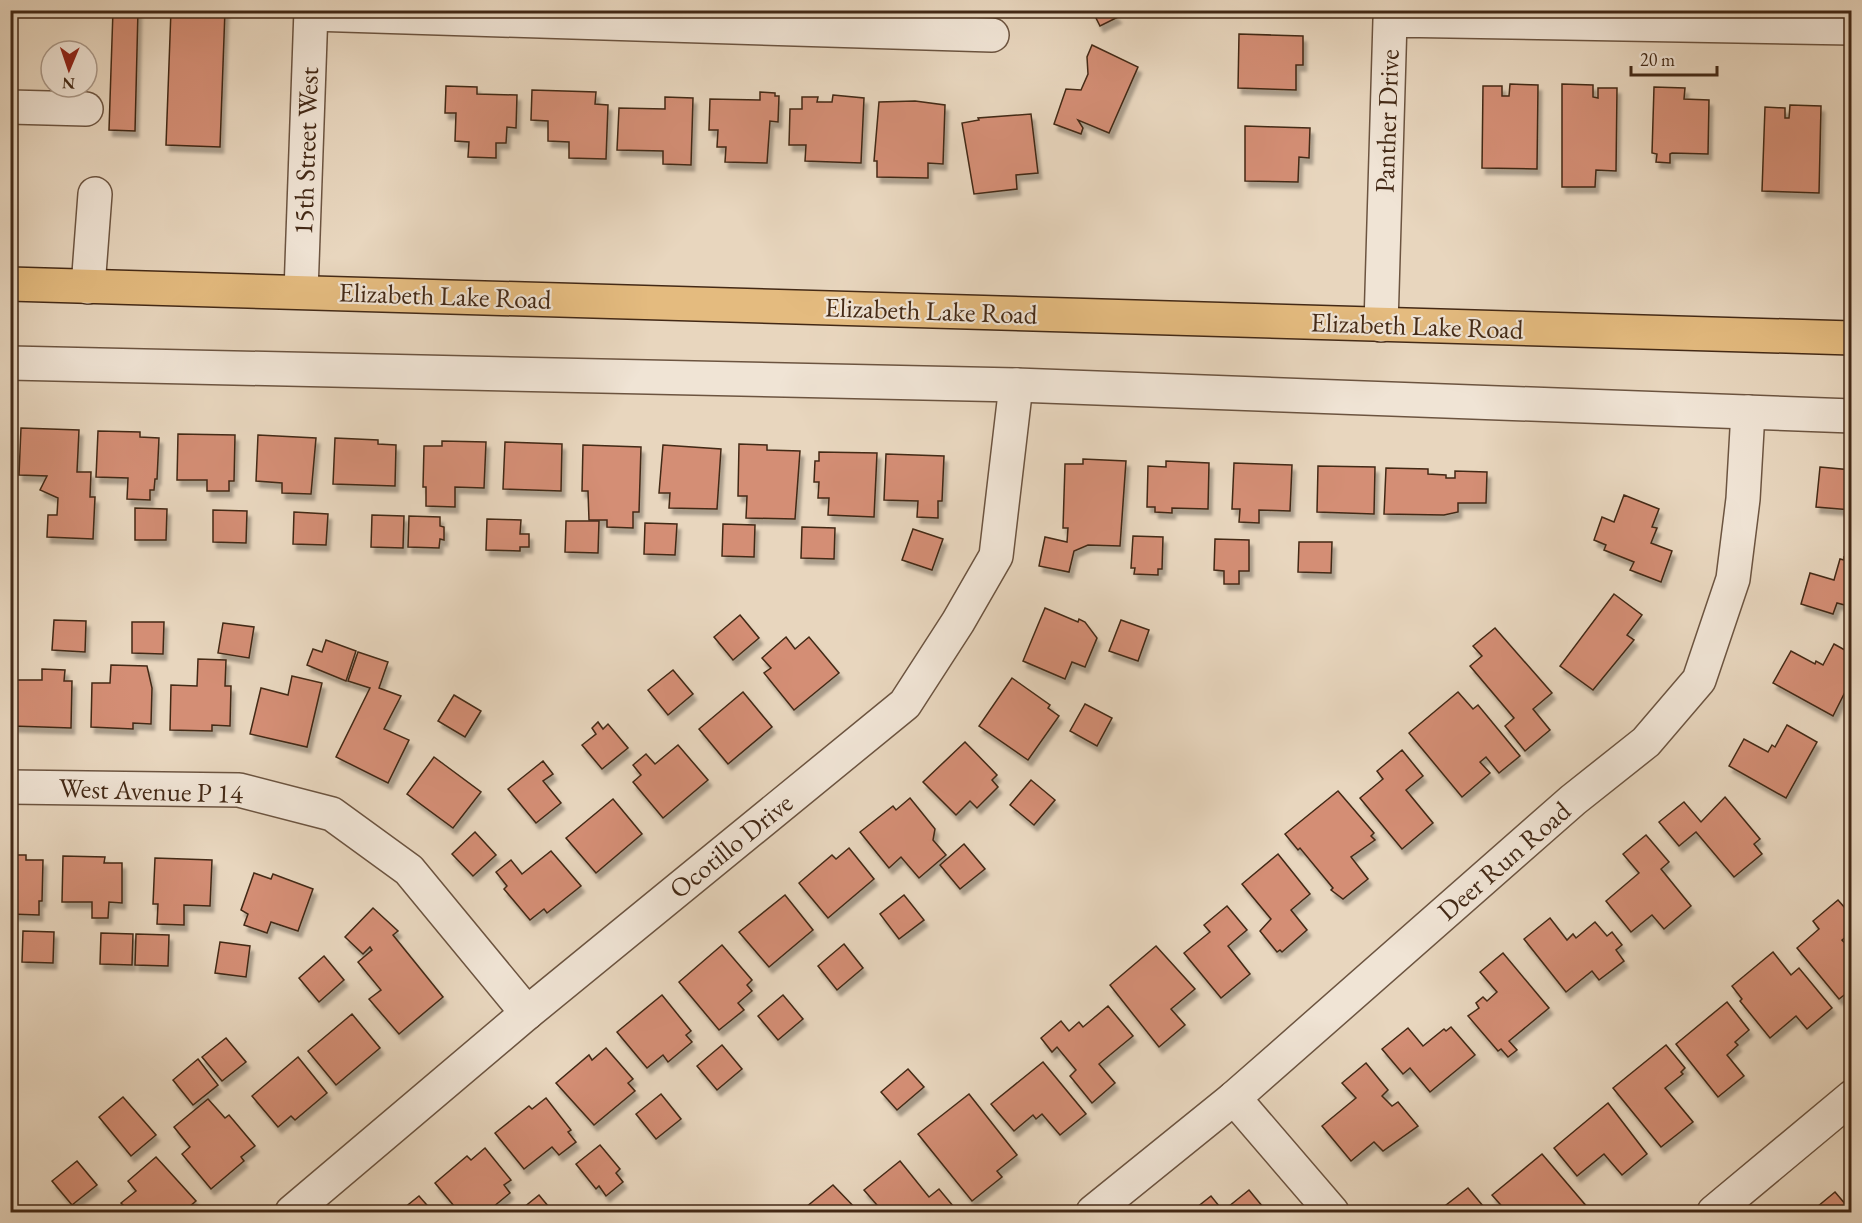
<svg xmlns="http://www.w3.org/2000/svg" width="1862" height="1223" font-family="'EB Garamond',serif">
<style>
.building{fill:#d48e74;stroke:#432916;stroke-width:1.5;filter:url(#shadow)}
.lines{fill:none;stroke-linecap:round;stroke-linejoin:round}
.minor-casing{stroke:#6c5440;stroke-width:36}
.major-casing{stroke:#432916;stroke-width:36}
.minor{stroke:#f0e4d5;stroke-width:33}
.major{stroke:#e4bb7f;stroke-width:33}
.labels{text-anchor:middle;stroke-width:4.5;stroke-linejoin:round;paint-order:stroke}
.street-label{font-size:27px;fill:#432916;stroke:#f0e4d5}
</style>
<defs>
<filter id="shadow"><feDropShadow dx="3.5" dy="6" stdDeviation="1.5" flood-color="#0004"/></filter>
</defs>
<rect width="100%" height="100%" fill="#e8d6be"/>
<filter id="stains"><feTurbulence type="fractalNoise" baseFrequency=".00333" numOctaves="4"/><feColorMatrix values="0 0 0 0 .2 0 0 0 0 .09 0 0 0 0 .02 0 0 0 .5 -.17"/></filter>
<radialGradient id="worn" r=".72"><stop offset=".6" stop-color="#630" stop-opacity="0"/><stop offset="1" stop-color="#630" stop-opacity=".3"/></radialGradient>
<g class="building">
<polygon points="113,10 138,10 135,131 109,130"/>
<polygon points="171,10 225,10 220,147 166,145"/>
<polygon points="1092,10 1110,10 1118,17 1100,26"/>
<polygon points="1239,34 1303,36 1303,65 1296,65 1296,90 1238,88"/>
<polygon points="1092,45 1138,67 1109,133 1078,120 1083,128 1081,134 1054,124 1066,89 1081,90 1088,74 1087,57"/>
<polygon points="1510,84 1538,85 1537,169 1482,168 1483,86 1502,86 1502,96 1509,96"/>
<polygon points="1562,84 1593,85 1593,97 1598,98 1598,88 1617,88 1616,171 1596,170 1595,187 1562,187"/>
<polygon points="446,86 477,87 477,94 517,95 516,128 507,127 506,143 496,143 496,158 468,157 469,142 455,141 456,113 445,113"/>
<polygon points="1654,87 1685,88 1684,99 1709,100 1708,154 1672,153 1670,154 1670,163 1656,162 1657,154 1652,153"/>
<polygon points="532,90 596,92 595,104 608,105 606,159 569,158 569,142 548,141 548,121 531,120"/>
<polygon points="760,92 775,93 775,96 779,96 778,122 770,121 767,163 725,162 726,147 717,147 718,130 709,130 710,99 760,100"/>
<polygon points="833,95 864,98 861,163 805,161 806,145 789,145 790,109 802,109 802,97 818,97 817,102 832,102"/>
<polygon points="665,97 693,98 691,165 663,164 663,151 617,150 619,108 665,109"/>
<polygon points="915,101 945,105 943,164 928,163 928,178 877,177 877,161 874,161 879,102"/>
<polygon points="1790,105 1821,106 1819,193 1762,191 1765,107 1785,108 1785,118 1789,118"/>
<polygon points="1031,114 1038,173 1016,175 1017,189 974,194 962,123 979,120 978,118"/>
<polygon points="1245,126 1310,128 1309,158 1299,157 1298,182 1245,181"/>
<polygon points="21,428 79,430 77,472 91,472 90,497 95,497 93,539 47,537 48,515 57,515 58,498 40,490 47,476 19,475"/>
<polygon points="98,431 140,432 140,437 159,438 157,479 155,479 154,490 150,490 150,500 127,499 128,478 96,477"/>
<polygon points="178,434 235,435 234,481 229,481 229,491 207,491 207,480 177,480"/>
<polygon points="258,435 316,438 311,494 282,493 282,483 256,481"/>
<polygon points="335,438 378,440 378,444 396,445 395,486 333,484"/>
<polygon points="442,441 486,442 484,488 455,487 455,507 426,506 426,487 423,487 424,446 442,446"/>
<polygon points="505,442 562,444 561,491 503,489"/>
<polygon points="739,444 767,445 767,450 800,451 795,519 746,518 747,496 738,496"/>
<polygon points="583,445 641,447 639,512 633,512 633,528 607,527 607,520 589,520 588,491 582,491"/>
<polygon points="663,445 721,449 717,509 669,508 670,493 659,493"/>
<polygon points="819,452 877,453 874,517 828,515 829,498 818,498 819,482 814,482 815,461 819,461"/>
<polygon points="886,454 944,456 942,501 938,501 938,518 917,517 918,501 884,500"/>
<polygon points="1083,459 1126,461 1120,546 1088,545 1074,551 1069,572 1039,566 1045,537 1067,542 1068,528 1063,528 1065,464 1083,464"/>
<polygon points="1166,461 1209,463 1208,509 1172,508 1172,513 1155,512 1155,507 1147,507 1148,466 1166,467"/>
<polygon points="1234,463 1292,465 1290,511 1259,510 1259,523 1239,522 1240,509 1232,509"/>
<polygon points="1318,466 1375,467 1374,514 1317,512"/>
<polygon points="1820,467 1852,470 1852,510 1816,507"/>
<polygon points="1386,468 1428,469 1428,474 1446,475 1446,478 1455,478 1455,471 1487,472 1486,503 1458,503 1458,512 1444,515 1384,514"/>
<polygon points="1624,495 1659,509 1652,527 1657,528 1651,543 1672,551 1661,582 1630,570 1634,562 1604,550 1606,545 1594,540 1602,517 1614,522"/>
<polygon points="135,508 167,509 166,540 135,540"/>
<polygon points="213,510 247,511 246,543 213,542"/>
<polygon points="294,512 328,514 326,545 293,544"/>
<polygon points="372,515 404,516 403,548 371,547"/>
<polygon points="409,516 440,517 440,526 444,527 444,540 440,539 439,548 408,547"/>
<polygon points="487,519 521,520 520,534 529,534 529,547 520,547 520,551 486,550"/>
<polygon points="566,521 599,521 598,553 565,552"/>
<polygon points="645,523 677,524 675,555 644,554"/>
<polygon points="723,524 755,525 754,557 722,556"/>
<polygon points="802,527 835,528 834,559 801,558"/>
<polygon points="913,529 943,539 932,570 902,560"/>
<polygon points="1133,536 1163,537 1162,569 1158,569 1158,575 1134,574 1135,568 1131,568"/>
<polygon points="1215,539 1249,540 1249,571 1239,571 1239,584 1224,584 1224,571 1214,570"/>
<polygon points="1299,542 1332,542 1331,573 1298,572"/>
<polygon points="1844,557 1852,559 1852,607 1837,603 1833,614 1801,604 1810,573 1834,580 1840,559 1844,560"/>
<polygon points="1614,594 1642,615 1627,635 1634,640 1593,690 1560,666"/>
<polygon points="1045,608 1078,622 1079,619 1085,622 1097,638 1085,667 1072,662 1065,679 1023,661"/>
<polygon points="740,615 759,638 733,660 714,637"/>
<polygon points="54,620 86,621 85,652 52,650"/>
<polygon points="1121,620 1149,630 1138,661 1109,651"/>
<polygon points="132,622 164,622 163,654 132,653"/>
<polygon points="223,623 254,627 249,658 218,653"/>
<polygon points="1495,628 1552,693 1533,709 1550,730 1525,751 1505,726 1514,718 1470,666 1482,656 1473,646"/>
<polygon points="786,637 795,649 809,637 839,673 794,710 764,673 771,668 762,658"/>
<polygon points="326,640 356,651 346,681 307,665 313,649 322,652"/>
<polygon points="1834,644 1852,654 1852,678 1833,716 1773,683 1791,651 1815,664 1816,661 1823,665"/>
<polygon points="358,652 388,662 379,688 401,696 384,729 409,740 388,783 336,757 370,688 348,681"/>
<polygon points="198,659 226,660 225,686 231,686 230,726 212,725 212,731 170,730 171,685 197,686"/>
<polygon points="111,665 147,666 152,688 151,724 133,723 133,729 91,727 92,683 110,683"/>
<polygon points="42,669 65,670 64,681 72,681 71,728 13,726 15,680 42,680"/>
<polygon points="673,670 693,694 668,715 648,690"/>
<polygon points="292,676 322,683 307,747 250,734 261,688 288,695"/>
<polygon points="1012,678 1050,705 1048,708 1059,716 1028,760 979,726"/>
<polygon points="743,692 772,727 728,764 699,729"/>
<polygon points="1458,692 1473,709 1478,705 1520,756 1499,773 1486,757 1480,762 1490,773 1462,797 1409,733"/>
<polygon points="454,695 481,711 465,737 438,721"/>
<polygon points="1085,704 1112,718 1097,746 1070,731"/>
<polygon points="598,722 603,729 608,724 628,748 602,769 582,745 596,734 592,728"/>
<polygon points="1787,725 1817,742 1786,798 1729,766 1744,739 1768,752 1772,745 1775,747"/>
<polygon points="965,742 997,775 992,780 998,787 977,808 970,801 956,815 923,782"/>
<polygon points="678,745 708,780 663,818 633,782 641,775 633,765 646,754 655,764"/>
<polygon points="1402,750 1423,776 1406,790 1433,823 1402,849 1360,798 1383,779 1377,771"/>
<polygon points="434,757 481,792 453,828 407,794"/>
<polygon points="543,761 553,774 543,781 561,803 536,823 508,789"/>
<polygon points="1031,780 1055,800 1034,825 1010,805"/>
<polygon points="1338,791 1374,833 1371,836 1375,840 1351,857 1368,879 1343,899 1331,890 1333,888 1300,848 1298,850 1285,834"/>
<polygon points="1725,797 1760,839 1754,844 1762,854 1734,877 1696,832 1679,846 1659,822 1684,802 1701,822"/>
<polygon points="910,798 935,829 933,840 946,855 919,878 901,857 889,868 860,832 893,806 896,810"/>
<polygon points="613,799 642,834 596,873 566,838"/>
<polygon points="475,832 496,855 473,876 452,854"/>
<polygon points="1646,835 1669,862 1661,869 1691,906 1664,929 1652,915 1631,932 1606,901 1639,873 1623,854"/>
<polygon points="964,844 985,869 960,889 940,865"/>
<polygon points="849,848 874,879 828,918 799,883 832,855 836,859"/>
<polygon points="551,851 581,886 547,913 544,909 530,920 504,889 507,886 496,872 511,860 522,874"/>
<polygon points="1278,854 1310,894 1291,910 1307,930 1282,952 1280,950 1277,952 1260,931 1271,919 1242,884"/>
<polygon points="10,855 26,855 26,860 43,860 42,901 39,901 39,915 10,914"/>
<polygon points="63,856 105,857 104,863 122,863 122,903 109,902 108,918 92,918 92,902 62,902"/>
<polygon points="155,858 212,860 210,906 184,905 184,925 157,924 158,904 153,904"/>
<polygon points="254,873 271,879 273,874 313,889 298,931 271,922 267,933 244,925 248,914 241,910"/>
<polygon points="785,895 813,930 769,967 739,932"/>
<polygon points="904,895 924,920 899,939 880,914"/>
<polygon points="1838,900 1852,916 1852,932 1842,940 1852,951 1852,989 1839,999 1797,948 1819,929 1813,921"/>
<polygon points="1227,906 1247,930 1228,946 1250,974 1221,998 1184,953 1210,932 1204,925"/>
<polygon points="373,908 398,931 393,935 443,997 399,1034 369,999 381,990 358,962 372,950 370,947 363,954 345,937"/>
<polygon points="1550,918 1567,940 1573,934 1576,938 1595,922 1607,936 1612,932 1622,945 1616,950 1624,961 1599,980 1592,971 1566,992 1524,939"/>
<polygon points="23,931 54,932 53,963 22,962"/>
<polygon points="101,933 133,934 132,965 100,964"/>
<polygon points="136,934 169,935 168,966 135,965"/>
<polygon points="220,942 250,946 246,977 215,973"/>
<polygon points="844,944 863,968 837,990 818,966"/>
<polygon points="722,945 752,980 747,985 752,991 738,1003 744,1010 719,1030 679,982"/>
<polygon points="1156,946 1195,989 1171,1009 1185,1025 1159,1047 1110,985"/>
<polygon points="1773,952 1791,975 1799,968 1832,1008 1807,1029 1796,1016 1770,1038 1740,1001 1742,999 1732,986"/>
<polygon points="1503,953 1549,1008 1509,1041 1517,1050 1508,1057 1501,1049 1498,1051 1468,1016 1479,1008 1476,1003 1483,997 1487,1001 1497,992 1480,972"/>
<polygon points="324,956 344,980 319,1002 299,978"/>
<polygon points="662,995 691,1031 686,1035 692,1042 668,1062 663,1055 647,1068 617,1032"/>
<polygon points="783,995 803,1019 778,1040 758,1016"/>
<polygon points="1727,1002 1749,1030 1735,1042 1738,1045 1727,1055 1744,1076 1718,1097 1676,1044"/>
<polygon points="1108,1006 1133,1036 1099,1064 1115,1083 1092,1103 1070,1076 1076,1070 1057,1047 1052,1052 1041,1038 1061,1021 1069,1031 1079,1022 1083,1027"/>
<polygon points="352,1014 380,1048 336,1085 308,1051"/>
<polygon points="1451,1027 1475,1055 1430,1092 1410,1068 1403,1074 1382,1049 1408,1028 1423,1046 1444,1029 1446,1031"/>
<polygon points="226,1038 246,1062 222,1081 202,1057"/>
<polygon points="722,1045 742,1069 717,1090 697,1066"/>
<polygon points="1666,1045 1685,1068 1681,1072 1683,1074 1665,1088 1693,1122 1661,1147 1613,1088"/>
<polygon points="606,1048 633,1079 628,1083 635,1091 594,1125 556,1083 589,1055 592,1060"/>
<polygon points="298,1057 327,1093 295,1120 291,1116 278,1127 252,1096"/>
<polygon points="198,1059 218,1085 193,1105 173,1080"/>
<polygon points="1043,1062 1086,1114 1060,1135 1042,1114 1036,1119 1033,1115 1014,1131 991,1104"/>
<polygon points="1366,1063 1388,1090 1382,1096 1392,1106 1398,1102 1418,1126 1383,1151 1374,1142 1351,1161 1322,1126 1356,1098 1342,1083"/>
<polygon points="908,1069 924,1087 897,1110 881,1092"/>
<polygon points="661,1094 681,1119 656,1139 636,1114"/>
<polygon points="969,1094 1017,1155 997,1171 1002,1177 972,1201 918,1134"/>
<polygon points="123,1097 156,1135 131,1156 99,1117"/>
<polygon points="546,1098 571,1130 568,1132 576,1142 559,1155 552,1147 524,1169 495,1133 529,1106 532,1109"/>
<polygon points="208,1099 225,1118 229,1115 255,1146 241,1157 244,1161 211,1189 182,1154 190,1147 174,1127"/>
<polygon points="1608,1103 1647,1154 1622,1175 1604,1154 1577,1176 1554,1148"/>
<polygon points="600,1145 620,1169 616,1173 623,1182 606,1196 599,1186 596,1189 576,1164"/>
<polygon points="485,1148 511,1180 504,1185 510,1193 487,1212 459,1212 435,1183 467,1156 471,1160"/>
<polygon points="1542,1154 1588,1208 1583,1212 1507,1212 1492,1195"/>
<polygon points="156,1157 196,1201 183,1212 130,1212 121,1203 136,1191 128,1181"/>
<polygon points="77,1161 97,1185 72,1205 52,1181"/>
<polygon points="900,1161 929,1197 939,1189 958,1212 883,1212 864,1190"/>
<polygon points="833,1185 859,1212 800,1212"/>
<polygon points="1468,1188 1488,1212 1437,1212"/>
<polygon points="1249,1190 1267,1212 1271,1209 1274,1212 1191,1212 1211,1196 1223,1211"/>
<polygon points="1835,1192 1852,1212 1811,1212"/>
<polygon points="539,1195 553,1212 518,1212"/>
<polygon points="419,1196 433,1212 399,1212"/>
</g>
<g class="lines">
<g class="minor-casing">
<g id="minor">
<polyline points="311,14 992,35"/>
<polyline points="10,107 86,109"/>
<polyline points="88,287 95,194"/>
<polyline points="301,292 311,10"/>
<polyline points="1381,325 1390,20 1852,28"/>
<polyline points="10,363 1016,385 1852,416"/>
<polyline points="10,787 239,790 332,814 409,870 527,1013"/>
<polyline points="1234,1098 1332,1212"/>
<polyline points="292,1212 527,1013 905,704 958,622 996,556 1016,385"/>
<polyline points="1093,1212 1234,1098 1573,800 1646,742 1699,680 1733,579 1743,499 1748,412"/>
<polyline points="1714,1212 1852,1097"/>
</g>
</g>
<g class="major-casing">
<polyline id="major" points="10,284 1852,338"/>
</g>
<use href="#minor" class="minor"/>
<use href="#major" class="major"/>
</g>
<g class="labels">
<g class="street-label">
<text transform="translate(1387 121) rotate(-88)" y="9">Panther Drive</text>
<text transform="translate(306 151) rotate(-88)" y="9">15th Street West</text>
<text transform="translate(445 296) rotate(2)" y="9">Elizabeth Lake Road</text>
<text transform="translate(931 311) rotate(2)" y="9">Elizabeth Lake Road</text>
<text transform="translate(1417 326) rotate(2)" y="9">Elizabeth Lake Road</text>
<text transform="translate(151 791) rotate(2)" y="9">West Avenue P 14</text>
<text transform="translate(731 846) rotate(-39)" y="9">Ocotillo Drive</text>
<text transform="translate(1504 861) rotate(-41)" y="9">Deer Run Road</text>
</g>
</g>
<rect width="1862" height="1223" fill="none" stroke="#e8d6be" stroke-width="36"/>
<rect x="12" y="12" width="1838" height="1199" fill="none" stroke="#432916" stroke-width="3"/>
<rect x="18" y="18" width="1826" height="1187" fill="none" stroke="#432916" stroke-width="1.5"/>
<g transform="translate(69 69) rotate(182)"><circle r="28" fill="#f0e4d5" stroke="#ab9989" stroke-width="1.5"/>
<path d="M0-4.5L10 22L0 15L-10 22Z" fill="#8f2418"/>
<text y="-9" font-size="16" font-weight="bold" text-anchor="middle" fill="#432916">N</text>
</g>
<path d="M1631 66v9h86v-9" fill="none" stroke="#432916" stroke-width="3"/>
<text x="1640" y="66" font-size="18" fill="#432916" stroke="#f0e4d5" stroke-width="4.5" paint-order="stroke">20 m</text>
<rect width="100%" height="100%" filter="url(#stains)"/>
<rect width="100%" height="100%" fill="url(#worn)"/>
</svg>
